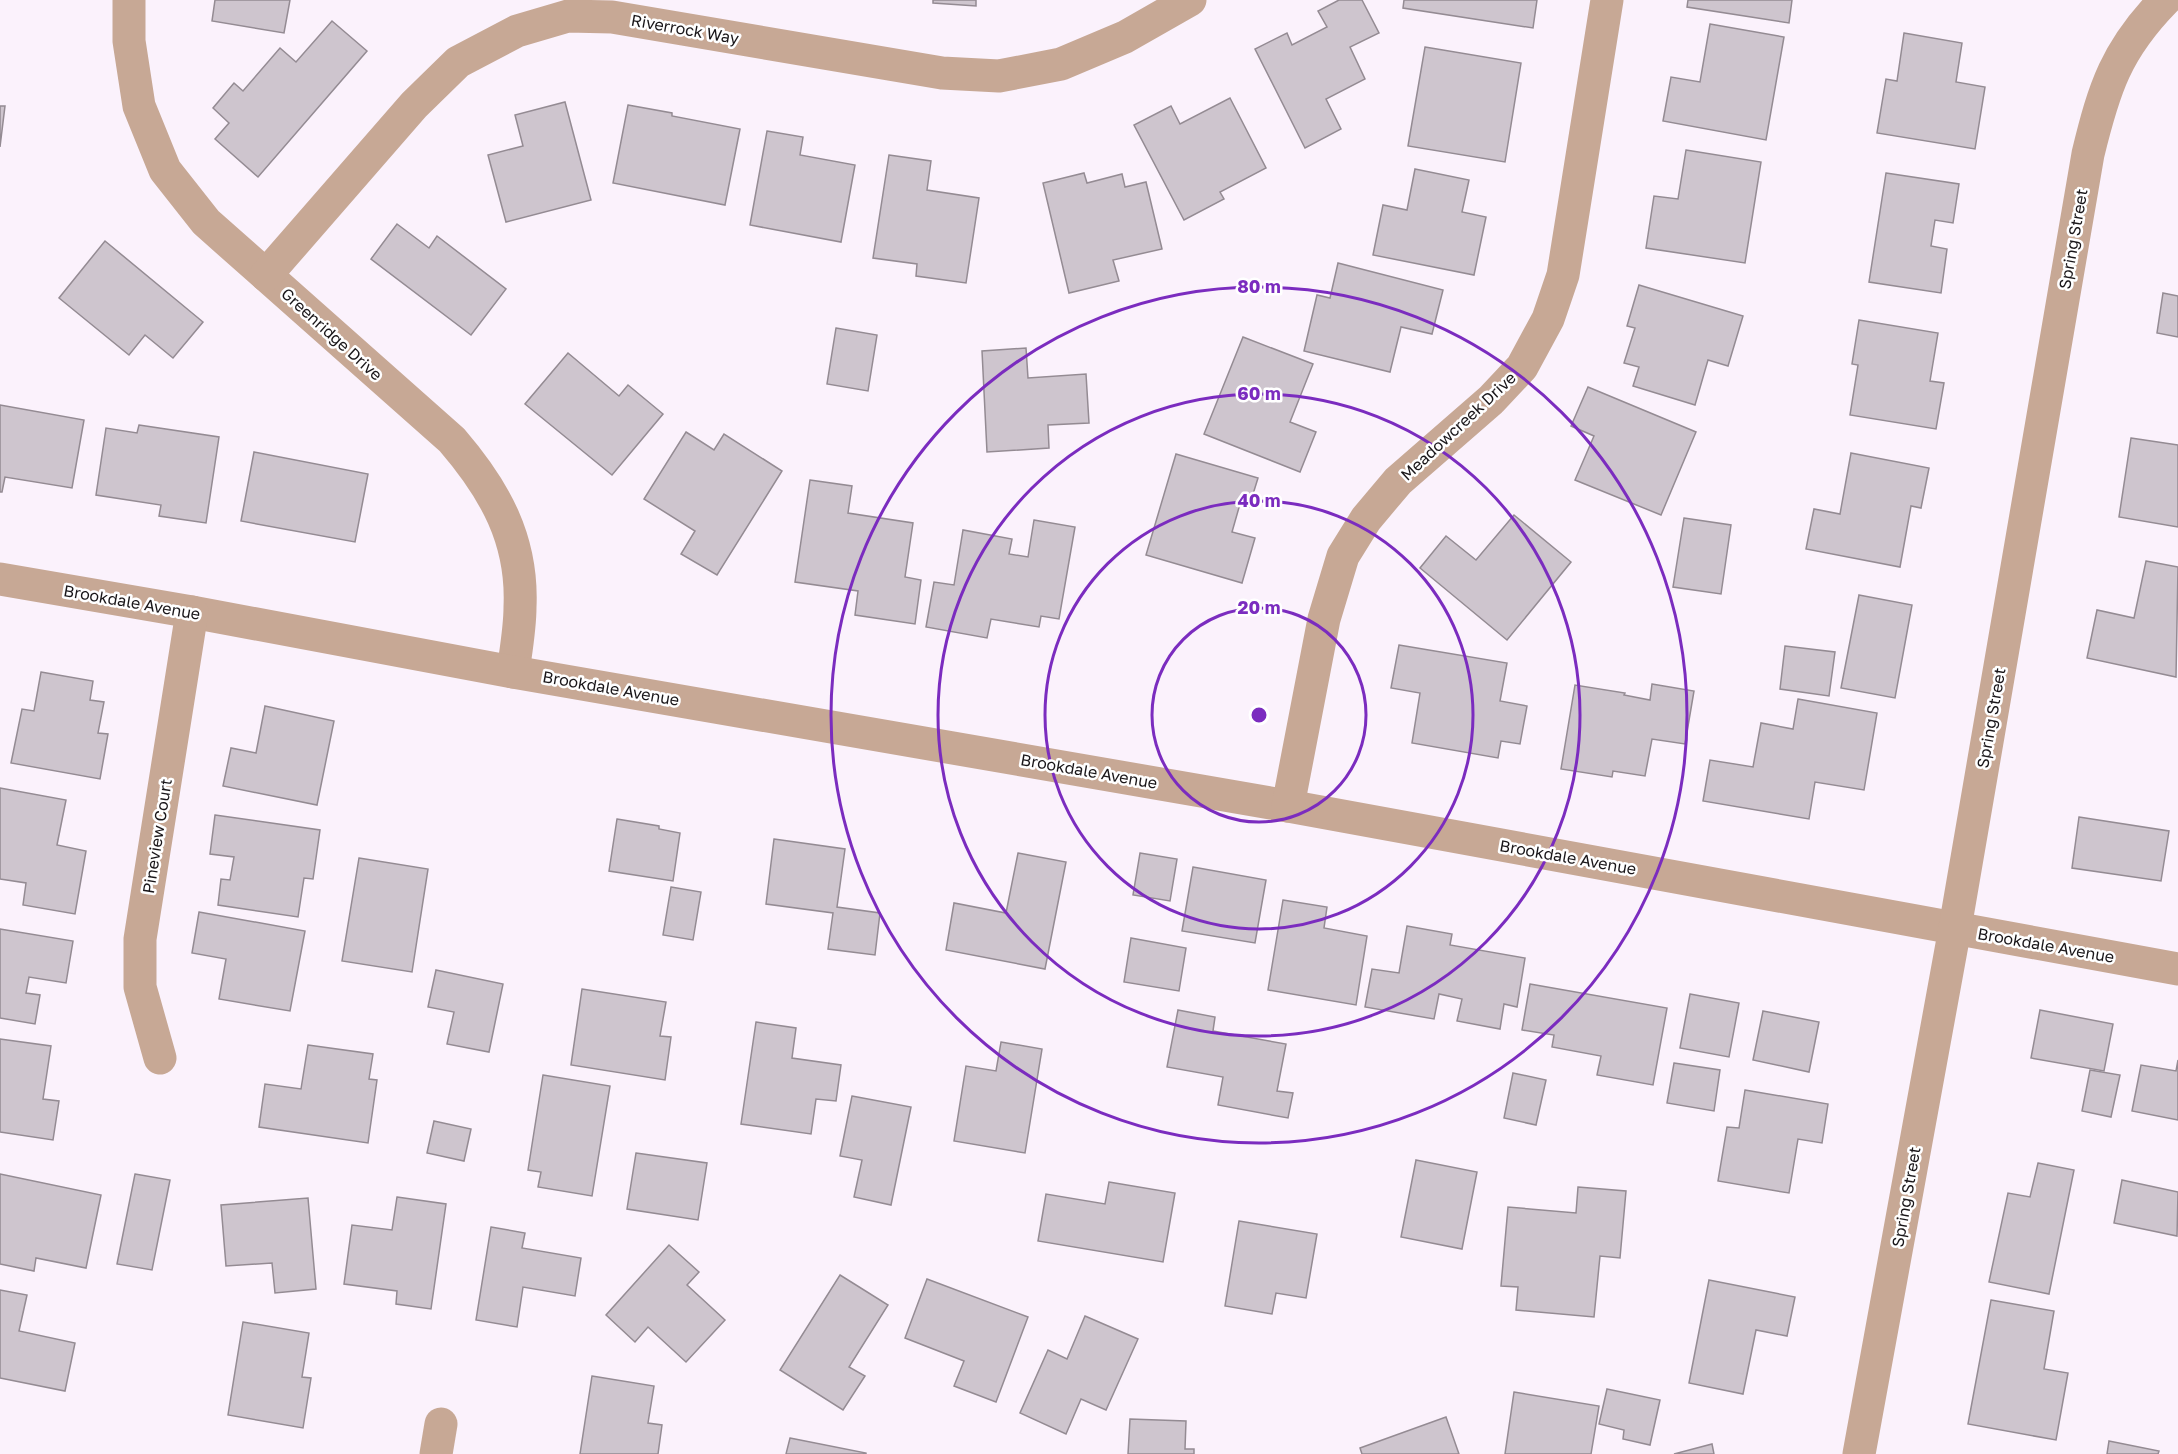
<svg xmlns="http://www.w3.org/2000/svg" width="2178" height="1454" font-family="'Golos Text',sans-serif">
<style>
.building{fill:#cec5ce;stroke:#948b93;stroke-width:1.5}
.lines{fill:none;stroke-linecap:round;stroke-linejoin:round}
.minor{stroke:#c7a895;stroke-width:33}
.ring{fill:none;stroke:#7b2cbf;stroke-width:3}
.labels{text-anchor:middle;stroke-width:5;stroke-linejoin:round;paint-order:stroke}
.street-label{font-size:16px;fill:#191619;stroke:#fff}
.centre{fill:#7b2cbf;stroke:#fff;stroke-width:3}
.ring-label{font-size:18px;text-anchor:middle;font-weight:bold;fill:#7b2cbf;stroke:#fff;stroke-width:5;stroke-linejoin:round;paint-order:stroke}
</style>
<rect width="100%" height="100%" fill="#fbf2fc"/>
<g class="building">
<polygon points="215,0 290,0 284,33 212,21"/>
<polygon points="933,0 976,0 976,6 933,3"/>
<polygon points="1339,0 1362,0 1379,33 1350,47 1365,79 1326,99 1341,129 1305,148 1255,49 1287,33 1292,45 1327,27 1318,11"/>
<polygon points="1404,0 1537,0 1533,28 1403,8"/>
<polygon points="1688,0 1792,0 1789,23 1687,7"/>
<polygon points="332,21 367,51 258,177 215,139 229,123 213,108 234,83 243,91 280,48 296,62"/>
<polygon points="1710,24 1784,37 1766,140 1663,121 1671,77 1700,82"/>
<polygon points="1904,33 1962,43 1956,82 1985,87 1975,149 1877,133 1886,79 1897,81"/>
<polygon points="1425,47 1521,63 1505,162 1408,146"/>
<polygon points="1230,98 1266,168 1220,192 1224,199 1184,220 1134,125 1171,106 1180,124"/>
<polygon points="565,102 591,200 506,222 488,155 523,146 515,115"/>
<polygon points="628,105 672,113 672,116 740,129 725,205 613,183"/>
<polygon points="0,106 5,106 0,147"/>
<polygon points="767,131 803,137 800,155 855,165 841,242 750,225"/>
<polygon points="1686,150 1761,162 1745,263 1646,248 1654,196 1678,199"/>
<polygon points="889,155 931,161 927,190 979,198 966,283 916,276 917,264 873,258"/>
<polygon points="1415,169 1469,180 1462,212 1486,217 1474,275 1373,255 1383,205 1407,210"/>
<polygon points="1084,173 1087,183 1122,174 1125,187 1146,182 1162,249 1113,260 1119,281 1069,293 1043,183"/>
<polygon points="1886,173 1959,184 1953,223 1935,220 1931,246 1947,249 1941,293 1869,282"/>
<polygon points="397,224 429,248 437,236 506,289 471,335 371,259"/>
<polygon points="105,241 203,322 173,358 145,335 129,355 59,298"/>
<polygon points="1338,263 1443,290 1432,334 1401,327 1390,372 1304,351 1317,295 1330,298"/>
<polygon points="1639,285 1743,316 1728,366 1708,360 1695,405 1633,386 1639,367 1624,363 1635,328 1627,326"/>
<polygon points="2163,293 2178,296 2178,337 2157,333"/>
<polygon points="1859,320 1938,333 1930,381 1944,383 1936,429 1850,415 1858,365 1852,364"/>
<polygon points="836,328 877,335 868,391 827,384"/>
<polygon points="1243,337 1313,364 1290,422 1316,432 1300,472 1204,434"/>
<polygon points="1026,348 1028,378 1086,374 1089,423 1048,425 1049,448 987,452 982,351"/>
<polygon points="568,353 619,396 628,385 663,414 612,475 525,404"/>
<polygon points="1588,387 1696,432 1661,515 1575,480 1594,436 1571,426"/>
<polygon points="0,405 84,420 72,488 5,477 2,492 0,492"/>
<polygon points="139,425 219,437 206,523 159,516 161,505 96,495 106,428 137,433"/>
<polygon points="686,432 714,450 724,434 782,471 717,575 681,554 695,531 644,499"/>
<polygon points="2131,438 2178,445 2178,527 2119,517"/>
<polygon points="254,452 368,474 355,542 241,521"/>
<polygon points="1851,453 1929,468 1921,508 1911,506 1900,567 1806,549 1814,509 1840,514"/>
<polygon points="1176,454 1258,478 1249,507 1240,504 1232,532 1255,538 1242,583 1146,555"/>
<polygon points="810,480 852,486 848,513 913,523 905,577 921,580 915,624 855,615 858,591 795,582"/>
<polygon points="1514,515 1571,562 1507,640 1420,568 1446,536 1476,560"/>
<polygon points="1684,518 1731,525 1721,594 1673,587"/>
<polygon points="1034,520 1075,527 1059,619 1041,616 1039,627 991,619 987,638 926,627 934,582 954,585 963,530 1012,539 1009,554 1028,557"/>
<polygon points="2146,561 2178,567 2176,677 2087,658 2097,610 2134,618"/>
<polygon points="1859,595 1912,605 1895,698 1841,688"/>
<polygon points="1399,645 1507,663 1500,701 1527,706 1520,744 1501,741 1498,758 1412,743 1420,693 1391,688"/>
<polygon points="1785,646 1835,652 1829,696 1780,689"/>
<polygon points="41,672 93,681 90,700 104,702 98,733 108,734 100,779 11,763 22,709 34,711"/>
<polygon points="1652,684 1694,691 1685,744 1652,739 1645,776 1613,771 1612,777 1561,769 1575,685 1625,693 1624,695 1650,700"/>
<polygon points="1798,699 1877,713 1864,790 1815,782 1809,819 1703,801 1710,760 1753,767 1761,723 1793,729"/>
<polygon points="265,706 334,721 317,805 223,786 231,748 256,753"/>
<polygon points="0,788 66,800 57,845 86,851 75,914 23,905 26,883 0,879"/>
<polygon points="215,815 320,830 313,879 304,878 298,917 218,905 221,879 230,880 234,857 210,854"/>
<polygon points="2079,817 2169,831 2161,881 2072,868"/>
<polygon points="617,819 659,826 659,829 680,833 673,881 609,871"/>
<polygon points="774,839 845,849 837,907 880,913 875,955 828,949 833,913 766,904"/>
<polygon points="1018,853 1066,862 1045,969 946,950 954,903 1006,913"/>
<polygon points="1140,853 1177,859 1170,901 1133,895"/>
<polygon points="359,858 428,869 412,972 342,961"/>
<polygon points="1193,867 1266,880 1255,943 1182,931"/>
<polygon points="671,887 701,892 693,940 663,935"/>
<polygon points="1283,900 1327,907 1324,928 1367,936 1356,1005 1268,990"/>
<polygon points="199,912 305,931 290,1011 219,999 226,959 192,953"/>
<polygon points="1407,926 1452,934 1450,945 1525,958 1517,1007 1504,1004 1500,1029 1457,1021 1462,999 1439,994 1434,1019 1365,1007 1372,969 1399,973"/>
<polygon points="0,929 73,941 66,983 29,977 26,993 40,995 35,1024 0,1018"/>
<polygon points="1131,938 1186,948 1179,991 1124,982"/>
<polygon points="436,970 503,984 489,1052 447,1044 454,1012 428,1007"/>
<polygon points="1530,984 1667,1008 1653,1085 1597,1075 1601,1056 1552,1047 1554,1035 1522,1030"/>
<polygon points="582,989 666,1002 660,1036 671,1037 665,1080 571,1065"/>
<polygon points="1690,994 1739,1003 1729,1057 1680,1048"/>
<polygon points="1178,1010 1215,1017 1213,1031 1286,1044 1277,1091 1293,1093 1288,1118 1218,1105 1223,1077 1167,1067"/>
<polygon points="2040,1010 2113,1024 2104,1071 2031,1058"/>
<polygon points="1763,1011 1819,1022 1809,1072 1753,1060"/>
<polygon points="756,1022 796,1028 792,1058 841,1065 836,1101 816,1099 811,1134 741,1124"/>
<polygon points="0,1039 51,1046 43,1099 59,1101 53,1140 0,1132"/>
<polygon points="1001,1042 1042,1049 1025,1153 954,1141 966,1066 996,1071"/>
<polygon points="308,1045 373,1054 369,1079 377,1080 368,1143 259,1127 265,1084 301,1089"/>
<polygon points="2178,1060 2178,1120 2132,1111 2141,1065 2176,1071"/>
<polygon points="1674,1063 1720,1070 1714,1111 1667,1103"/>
<polygon points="2090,1070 2120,1075 2111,1117 2082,1111"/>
<polygon points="1513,1073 1546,1080 1536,1125 1504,1118"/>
<polygon points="543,1075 610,1086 592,1196 538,1187 541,1172 528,1170"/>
<polygon points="1745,1090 1828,1104 1822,1143 1798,1139 1789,1193 1718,1181 1727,1127 1739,1128"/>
<polygon points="852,1096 911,1107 891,1205 854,1197 862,1160 840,1156"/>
<polygon points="434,1121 471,1129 464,1161 427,1153"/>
<polygon points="636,1153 707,1163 698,1220 627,1209"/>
<polygon points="1416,1160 1477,1172 1462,1249 1401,1237"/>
<polygon points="2038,1163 2074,1170 2049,1294 1989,1282 2008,1193 2030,1197"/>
<polygon points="0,1174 101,1195 86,1268 36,1258 34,1271 0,1264"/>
<polygon points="135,1174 170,1180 152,1270 117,1264"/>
<polygon points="2122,1180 2178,1192 2177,1236 2114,1223"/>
<polygon points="1109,1182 1175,1193 1163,1262 1038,1241 1046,1194 1105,1204"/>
<polygon points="1578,1187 1626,1191 1620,1258 1600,1256 1594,1317 1516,1310 1518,1287 1501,1286 1508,1207 1576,1213"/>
<polygon points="397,1197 446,1204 431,1309 396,1304 397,1291 344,1284 352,1225 392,1230"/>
<polygon points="308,1198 316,1289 275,1293 272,1263 226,1266 221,1205"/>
<polygon points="1239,1221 1317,1234 1306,1298 1276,1293 1272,1314 1225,1306"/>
<polygon points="491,1227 525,1233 522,1248 581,1258 575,1296 523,1287 517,1327 476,1320"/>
<polygon points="669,1245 699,1272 687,1285 725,1320 686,1362 648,1327 635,1342 606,1315"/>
<polygon points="840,1275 888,1305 849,1367 865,1376 843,1410 780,1370"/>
<polygon points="927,1279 1028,1317 996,1402 954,1386 964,1361 905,1338"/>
<polygon points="1709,1280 1795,1297 1787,1336 1756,1330 1743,1394 1689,1383"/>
<polygon points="0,1290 27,1295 19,1331 75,1343 65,1391 0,1378"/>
<polygon points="1991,1300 2054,1311 2044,1369 2068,1373 2056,1440 1968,1424"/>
<polygon points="1085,1316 1138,1339 1106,1410 1081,1399 1066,1434 1020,1413 1048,1350 1067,1359"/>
<polygon points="243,1322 309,1333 302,1377 311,1378 303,1428 228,1415"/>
<polygon points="592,1376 654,1386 648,1423 662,1425 658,1454 580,1454"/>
<polygon points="1607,1389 1660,1400 1650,1445 1623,1439 1624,1430 1599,1424"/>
<polygon points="1514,1392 1599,1406 1591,1454 1505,1454"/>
<polygon points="1446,1417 1459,1454 1362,1454 1360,1448"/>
<polygon points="1130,1419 1186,1421 1185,1449 1194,1449 1194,1454 1128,1454"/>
<polygon points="790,1438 866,1453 866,1454 786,1454"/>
<polygon points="2109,1441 2159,1451 2158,1454 2107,1454"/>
<polygon points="1712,1444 1714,1454 1674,1454"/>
</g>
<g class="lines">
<g class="minor">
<path d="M129,0V41L139,106L165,170L206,222L452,440C495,490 523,540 520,607C520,628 516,650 513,672"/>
<polyline points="266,275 414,105 458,62 517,31 568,16 612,17 942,73 999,76 1061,64 1125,37 1190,0"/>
<polyline points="0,579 192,612 513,672 1288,806 2178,969"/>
<polyline points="1288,806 1324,619 1343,556 1366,519 1398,481 1491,400 1522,367 1548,319 1563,275 1607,0"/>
<polyline points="160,1058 140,987 140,939 192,612"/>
<polyline points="436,1454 441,1424"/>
<path d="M1859,1454L1955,928L2088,154C2104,88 2116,50 2165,0"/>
</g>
</g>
<g class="ring">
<circle cx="1259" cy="715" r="107"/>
<circle cx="1259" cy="715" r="214"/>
<circle cx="1259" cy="715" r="321"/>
<circle cx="1259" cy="715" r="428"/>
</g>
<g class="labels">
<g class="street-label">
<text transform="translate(685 29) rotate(10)" y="6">Riverrock Way</text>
<text transform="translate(2073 239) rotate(-80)" y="6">Spring Street</text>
<text transform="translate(332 334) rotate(42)" y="6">Greenridge Drive</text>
<text transform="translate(1458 426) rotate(-43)" y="6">Meadowcreek Drive</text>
<text transform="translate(132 602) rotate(10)" y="6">Brookdale Avenue</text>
<text transform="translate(611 688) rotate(10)" y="6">Brookdale Avenue</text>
<text transform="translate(1991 718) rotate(-80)" y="6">Spring Street</text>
<text transform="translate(1089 771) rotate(10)" y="6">Brookdale Avenue</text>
<text transform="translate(157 836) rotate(-81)" y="6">Pineview Court</text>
<text transform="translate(1568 857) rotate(10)" y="6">Brookdale Avenue</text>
<text transform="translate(2046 945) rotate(10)" y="6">Brookdale Avenue</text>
<text transform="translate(1906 1197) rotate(-80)" y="6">Spring Street</text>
</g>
</g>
<circle cx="1259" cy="715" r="9" class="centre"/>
<g class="ring-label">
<text x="1259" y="293">80 m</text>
<text x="1259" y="400">60 m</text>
<text x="1259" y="507">40 m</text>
<text x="1259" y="614">20 m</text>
</g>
</svg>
